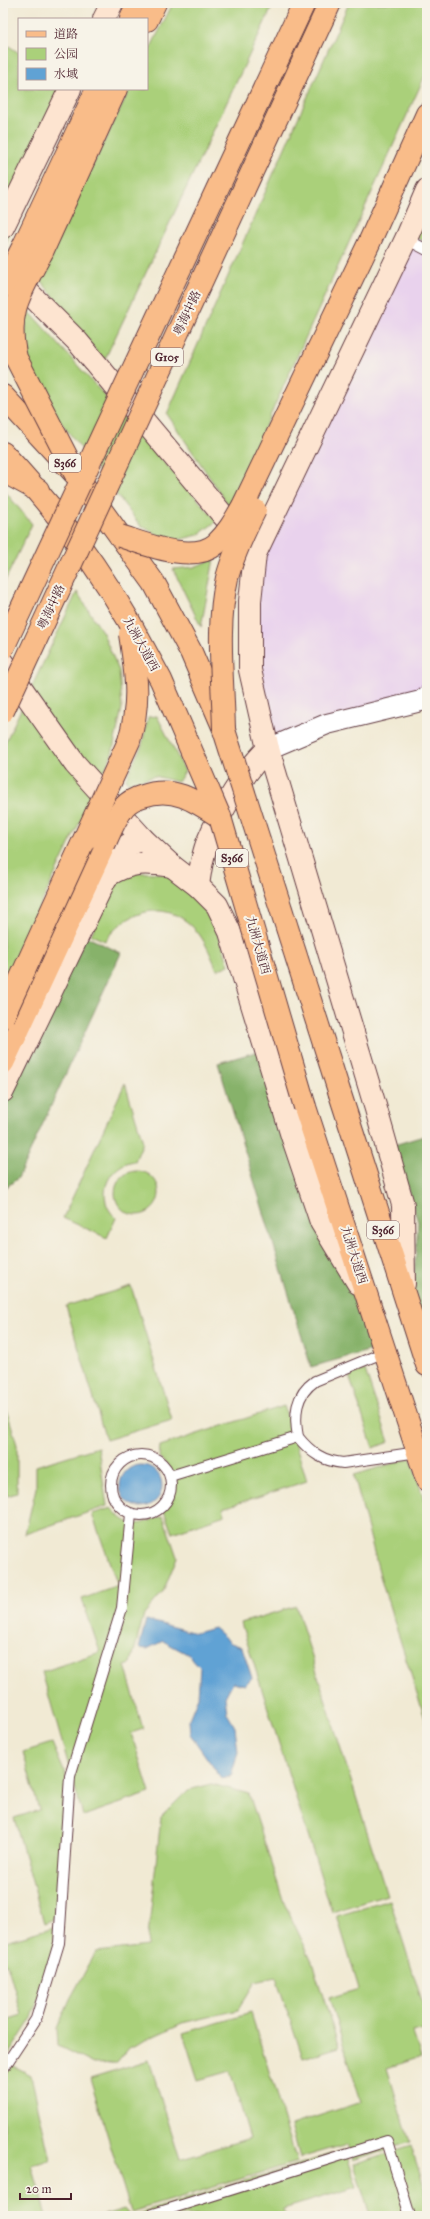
<svg xmlns="http://www.w3.org/2000/svg" width="430" height="2219" font-family="'IM FELL Great Primer','Noto Serif SC',serif">
<style>
.built{fill:#e9d2ed}
.green{fill:#aad07a;stroke:#7a7852}
.forest{fill:#87b26a;stroke:#68684a}
.water{fill:#60a2d4;stroke:#556080}
.lines{fill:none;stroke-linecap:round;stroke-linejoin:round}
.service-casing{stroke:#633d44;stroke-width:12}
.minor-casing{stroke:#633d44;stroke-width:22}
.secondary-casing{stroke:#633d44;stroke-width:24}
.primary-casing{stroke:#633d44;stroke-width:24}
.trunk-casing{stroke:#633d44;stroke-width:24}
.service{stroke:#fff;stroke-width:10}
.minor{stroke:#fff;stroke-width:20}
.secondary{stroke:#fde4d0;stroke-width:22}
.primary{stroke:#f9bc89;stroke-width:22}
.trunk{stroke:#f9bc89;stroke-width:22}
.primary-bridge-casing{stroke:#633d44;stroke-width:24;stroke-linecap:butt}
.trunk-bridge-casing{stroke:#633d44;stroke-width:24;stroke-linecap:butt}
.primary-bridge{stroke:#f9bc89;stroke-width:22}
.trunk-bridge{stroke:#f9bc89;stroke-width:22}
.labels{text-anchor:middle;stroke-width:4;stroke-linejoin:round;paint-order:stroke}
.shield{fill:#f7f3e8;stroke:#7e5f64;stroke-width:1}
.shield-label{font-size:11px;font-weight:bold;fill:#4a1f2b}
.street-label{font-size:12px;fill:#4a1f2b;stroke:#f7f3e8}
</style>
<rect width="100%" height="100%" fill="#f7f3e8"/>
<filter id="ink" filterUnits="userSpaceOnUse"><feTurbulence type="fractalNoise" baseFrequency=".025" numOctaves="2"/><feDisplacementMap in="SourceGraphic" scale="8" xChannelSelector="R" yChannelSelector="G"/><feConvolveMatrix kernelMatrix="1 2 1 2 8 2 1 2 1" color-interpolation-filters="sRGB"/></filter>
<filter id="wash" filterUnits="userSpaceOnUse"><feTurbulence type="fractalNoise" baseFrequency=".012" numOctaves="4" result="noise"/><feDisplacementMap in="SourceGraphic" scale="16" xChannelSelector="R" yChannelSelector="G"/><feGaussianBlur stdDeviation="0.9" result="paint"/><feColorMatrix in="noise" values="0 0 0 0 0 0 0 0 0 0 0 0 0 0 0 0 0 1.4 0 .05"/><feComposite in="paint" operator="in"/></filter>
<g filter="url(#wash)">
<rect width="100%" height="100%" fill="#f1ead4"/>
<polygon class="built" points="427,191 427,696 268,749 250,670 256,554"/>
<g class="green">
<polygon points="173,3 274,3 104,361 38,277 130,89 147,89 147,55"/>
<polygon points="349,3 427,3 427,71 229,506 167,414"/>
<polygon points="3,42 19,53 19,89 72,89 77,93 3,248"/>
<polygon points="427,203 427,243 413,236"/>
<polygon points="27,309 217,521 198,535 170,542 140,525 53,412 24,356"/>
<polygon points="3,489 32,524 3,585"/>
<polygon points="214,559 201,627 173,569 194,567"/>
<polygon points="77,592 103,633 119,671 122,708 112,754 3,984 3,747"/>
<polygon points="157,716 185,771 178,782 155,776 128,783 126,778 142,745 148,717"/>
<path d="M137,873C145,873 155,872 162,874C202,886 218,931 229,965L217,970C212,958 207,945 199,934C171,898 129,907 105,941L91,935L115,883Z"/>
<path d="M125,1083L143,1142L135,1161C116,1163 101,1182 106,1202C107,1208 112,1214 116,1218L107,1238L63,1218Z"/>
<circle cx="137" cy="1193" r="22"/>
<polygon points="131,1286 172,1420 106,1440 66,1306"/>
<polygon points="365,1370 389,1442 373,1448 349,1375"/>
<polygon points="3,1397 17,1445 17,1493 7,1496 3,1481"/>
<path d="M284,1406L307,1481L223,1508L225,1515L172,1533L164,1511C178,1492 179,1473 159,1457L160,1446Z"/>
<polygon points="98,1447 107,1506 25,1534 36,1488 36,1466"/>
<polygon points="411,1458 427,1510 427,1725 382,1583 354,1475"/>
<path d="M111,1508C131,1530 137,1525 163,1516L177,1557L163,1592L144,1614L131,1663L125,1665L143,1729L131,1733L150,1793L83,1816L42,1672L100,1652L82,1599L118,1586L92,1514Z"/>
<polygon points="296,1606 387,1895 332,1912 241,1623"/>
<polygon points="52,1743 66,1776 57,1918 44,1923 14,1818 39,1810 23,1752"/>
<polygon points="212,1784 249,1794 284,1903 311,1959 339,2047 303,2058 276,1977 255,1982 238,2010 182,2023 129,2048 117,2063 94,2064 58,2046 57,2029 70,1999 96,1952 147,1946 161,1817 188,1790"/>
<polygon points="390,1900 427,2017 427,2029 413,2033 421,2057 387,2068 410,2142 353,2160 347,2144 300,2158 291,2125 361,2102 329,1998 359,1989 337,1916"/>
<polygon points="54,1927 55,1945 32,2018 3,2063 3,2021 22,2015 7,1964 3,1965 3,1942"/>
<polygon points="251,2013 297,2162 131,2212 90,2078 149,2060 180,2159 250,2138 230,2071 198,2080 183,2033"/>
<polygon points="12,2065 31,2075 50,2160 32,2165 46,2216 3,2216 3,2076"/>
<polygon points="411,2146 427,2196 427,2216 370,2216 354,2164"/>
<polygon points="345,2150 357,2187 283,2209 285,2216 131,2216"/>
<polygon points="124,2209 130,2216 100,2216"/>
</g>
<g class="forest">
<polygon points="81,934 121,953 18,1178 3,1190 3,1091"/>
<polygon points="259,1051 365,1304 379,1348 311,1367 218,1063"/>
<polygon points="427,1135 427,1336 413,1292 418,1222 394,1145"/>
</g>
<g class="water">
<circle cx="141" cy="1486" r="21"/>
<polygon points="146,1620 196,1633 214,1628 231,1643 242,1647 252,1678 245,1685 233,1682 225,1697 227,1713 235,1727 238,1752 231,1776 221,1778 190,1734 189,1719 198,1697 200,1667 189,1655 163,1641 147,1649 139,1648"/>
</g>
</g>
<g filter="url(#ink)">
<g class="lines">
<g class="service-casing">
<g id="service">
<polyline points="406,239 427,250"/>
<path d="M298,1437C294,1415 295,1395 315,1381L385,1352"/>
<circle cx="141" cy="1485" r="30"/>
<path d="M170,1476L298,1437C311,1453 323,1461 343,1463L418,1452"/>
<polyline points="3,2069 36,2019 59,1943 70,1776 122,1608 131,1514"/>
<polyline points="147,2216 387,2141 410,2216"/>
</g>
</g>
<g class="minor-casing">
<polyline id="minor" points="268,749 327,724 421,701 427,696"/>
</g>
<g class="secondary-casing">
<g id="secondary">
<polyline points="104,19 112,3"/>
<polyline points="3,227 70,89"/>
<polyline points="10,274 77,341 243,539"/>
<polyline points="3,662 75,764 143,839 172,866 198,886 217,905 230,932 292,1136 321,1222 358,1283"/>
<path d="M107,876C131,861 145,862 172,866"/>
<path d="M198,886C200,871 202,855 208,841C220,812 245,770 268,749"/>
<polyline points="3,1091 116,857 128,845 143,839"/>
<polyline points="404,1284 403,1205 376,1109 268,749 250,670 250,601 255,554 406,239 427,190"/>
</g>
</g>
<g class="primary-casing">
<g id="primary">
<polyline points="3,396 76,475 154,583 191,652 224,729"/>
<path d="M3,453C51,504 94,560 129,621"/>
<polyline points="340,1094 427,1365"/>
<polyline points="305,1107 427,1480"/>
</g>
</g>
<g class="trunk-casing">
<g id="trunk">
<polyline points="131,19 138,3"/>
<polyline points="147,20 155,3"/>
<polyline points="24,245 97,89"/>
<polyline points="42,252 116,89"/>
<polyline points="3,471 38,490"/>
<polyline points="243,506 369,243 427,114"/>
<polyline points="3,1063 104,845"/>
</g>
</g>
<use href="#service" class="service"/>
<use href="#minor" class="minor"/>
<use href="#secondary" class="secondary"/>
<use href="#primary" class="primary"/>
<use href="#trunk" class="trunk"/>
<g class="primary-bridge-casing">
<g id="primary-bridge">
<polyline points="129,621 161,680 220,817 305,1107"/>
<polyline points="224,730 340,1094"/>
<path d="M3,1017L129,741C141,701 136,674 130,634"/>
</g>
</g>
<g class="trunk-bridge-casing">
<g id="trunk-bridge">
<path d="M42,252C21,292 5,311 16,358L76,475"/>
<polyline points="3,286 24,245"/>
<path d="M120,536C146,544 193,564 216,544C228,533 235,520 243,506"/>
<polyline points="3,648 304,3"/>
<polyline points="3,711 330,3"/>
<path d="M224,730C223,680 216,627 227,578C233,555 244,532 255,510"/>
<path d="M104,845C110,832 115,818 124,807C129,801 136,798 143,796C173,785 196,801 220,817"/>
</g>
</g>
<use href="#primary-bridge" class="primary-bridge"/>
<use href="#trunk-bridge" class="trunk-bridge"/>
</g>
</g>
<g class="labels">
<g class="shield">
<rect x="151" y="348" width="32" height="18" rx="3"/>
<rect x="49" y="454" width="32" height="18" rx="3"/>
<rect x="216" y="849" width="32" height="18" rx="3"/>
<rect x="367" y="1221" width="32" height="18" rx="3"/>
</g>
<g class="shield-label">
<text x="167" y="361">G105</text>
<text x="65" y="467">S366</text>
<text x="232" y="862">S366</text>
<text x="383" y="1234">S366</text>
</g>
<g class="street-label">
<text transform="translate(187 313) rotate(-65)" y="4">粤海中路</text>
<text transform="translate(51 607) rotate(-65)" y="4">粤海中路</text>
<text transform="translate(141 644) rotate(61)" y="4">九洲大道西</text>
<text transform="translate(258 945) rotate(74)" y="4">九洲大道西</text>
<text transform="translate(354 1255) rotate(72)" y="4">九洲大道西</text>
</g>
</g>
<rect width="430" height="2219" fill="none" stroke="#f7f3e8" stroke-width="16"/>
<rect x="18" y="18" width="130" height="72" fill="#f7f3e8" stroke="#b29e9c"/>
<rect x="26" y="31" width="20" height="6" fill="#f9bc89" stroke="#b29e9c"/>
<text x="54" y="38" font-size="12" fill="#4a1f2b">道路</text>
<rect x="26" y="48" width="20" height="12" fill="#aad07a" stroke="#b29e9c"/>
<text x="54" y="58" font-size="12" fill="#4a1f2b">公园</text>
<rect x="26" y="68" width="20" height="12" fill="#60a2d4" stroke="#b29e9c"/>
<text x="54" y="78" font-size="12" fill="#4a1f2b">水域</text>
<path d="M20 2193v6h51v-6" fill="none" stroke="#4a1f2b" stroke-width="2"/>
<text x="26" y="2193" font-size="12" fill="#4a1f2b" stroke="#f7f3e8" stroke-width="3" paint-order="stroke">20 m</text>
</svg>
